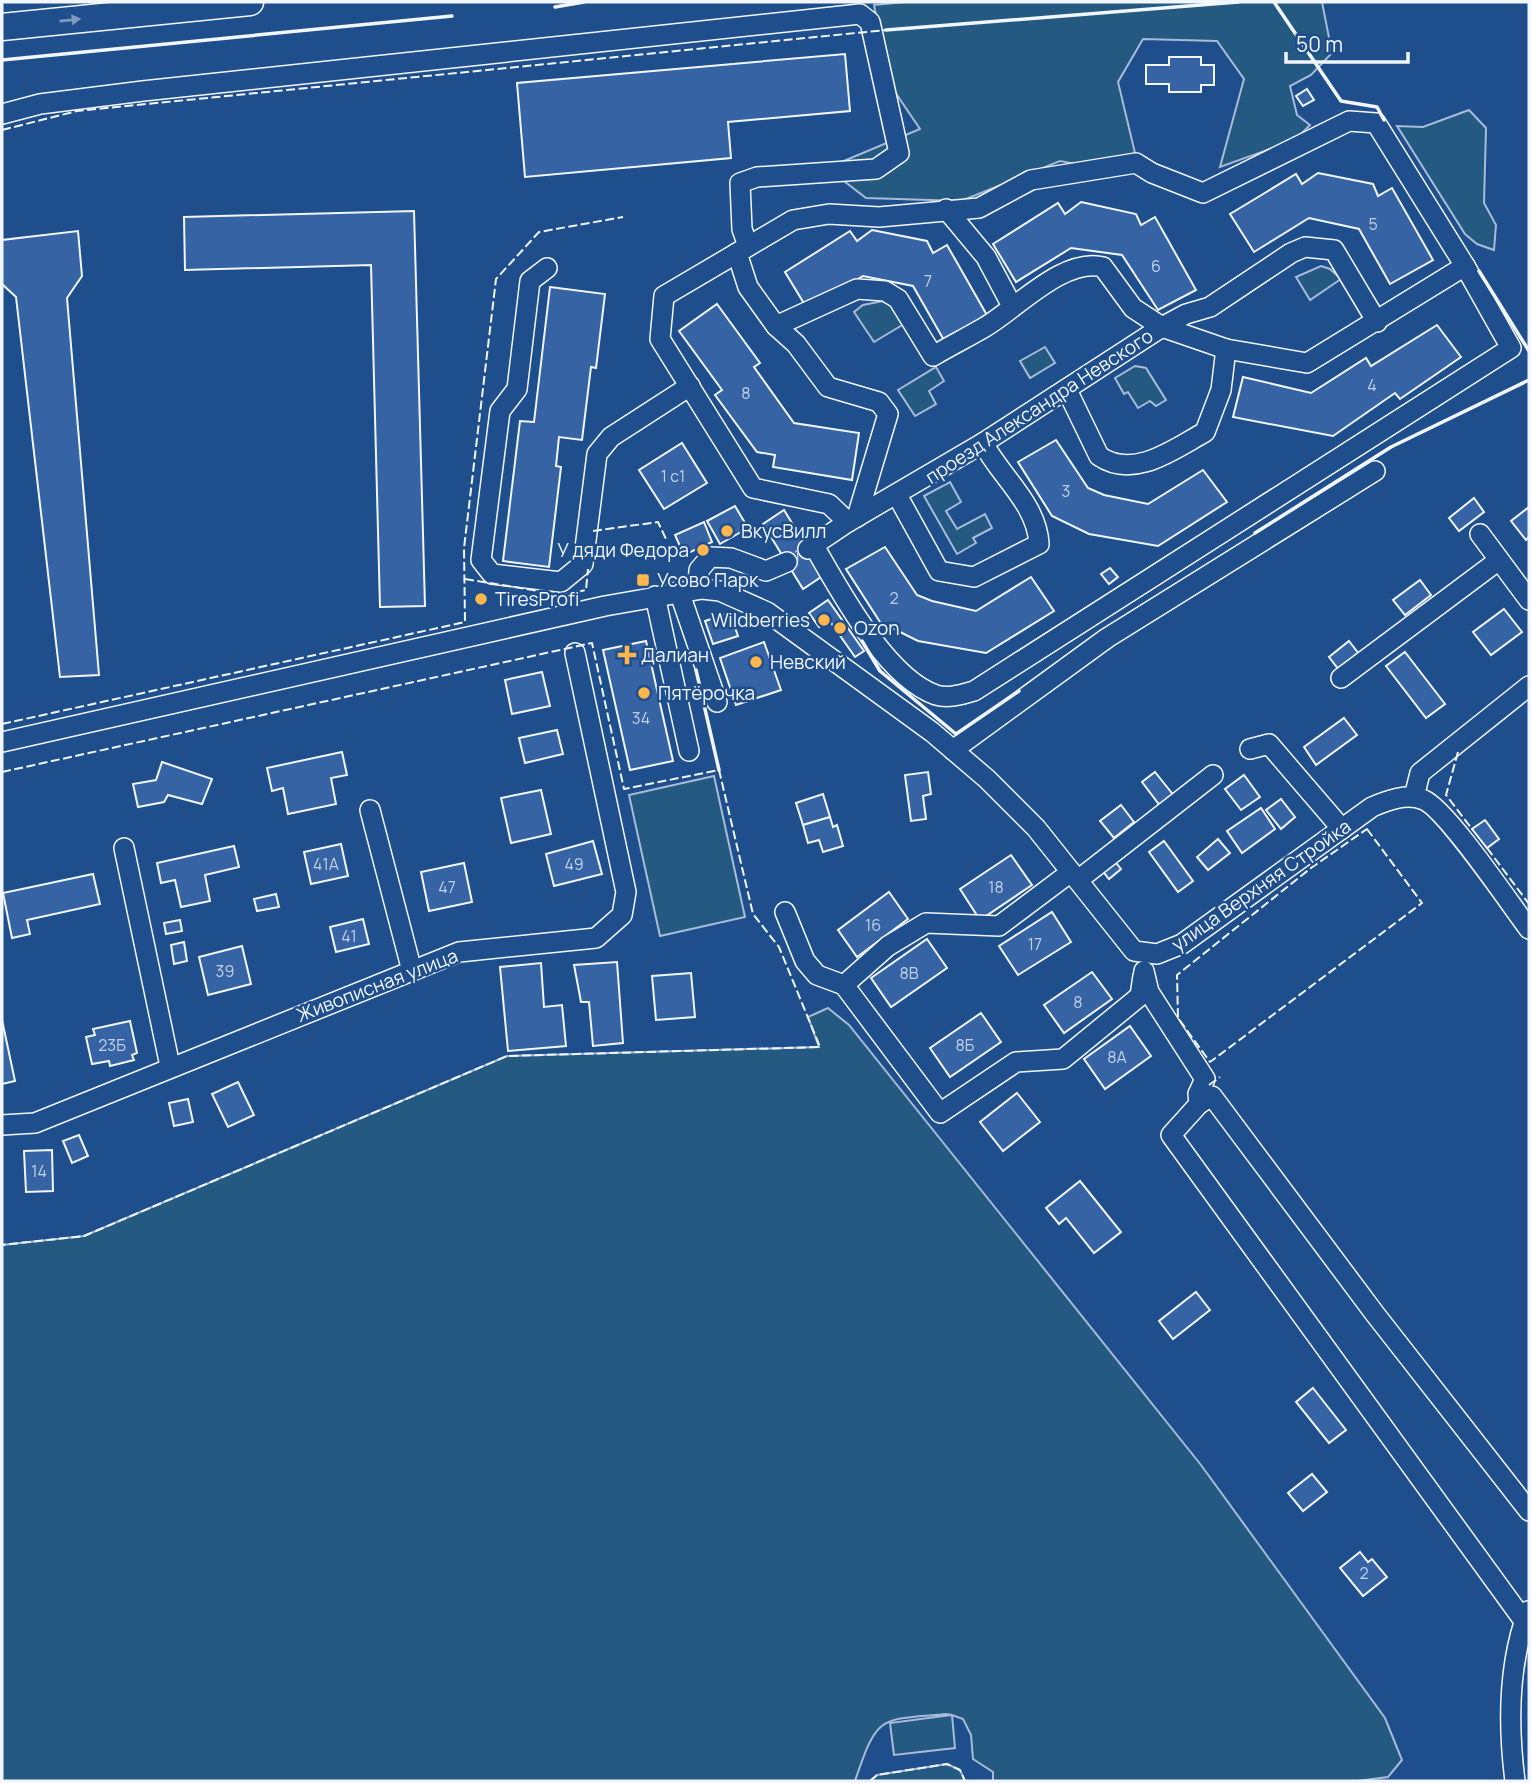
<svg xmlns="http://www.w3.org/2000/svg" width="1531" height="1783" font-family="Manrope,sans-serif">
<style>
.green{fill:#245a82;stroke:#a8bbd7;stroke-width:2}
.building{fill:#3563a3;stroke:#f2f6ff;stroke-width:2}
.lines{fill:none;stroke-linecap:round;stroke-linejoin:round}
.minor-casing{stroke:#f2f6ff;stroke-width:22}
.highway-casing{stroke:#f2f6ff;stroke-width:29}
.minor{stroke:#1f4e8c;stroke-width:19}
.highway{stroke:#1f4e8c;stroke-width:26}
.fence{stroke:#f2f6ff;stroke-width:2;stroke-dasharray:9 3.5;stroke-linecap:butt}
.wall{stroke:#f2f6ff;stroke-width:3.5}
.oneway{fill:#7e9ac0}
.poi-dot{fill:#ffb74d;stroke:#1f4e8c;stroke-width:2.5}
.labels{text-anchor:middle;stroke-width:5;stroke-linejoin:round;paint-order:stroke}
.number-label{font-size:16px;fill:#c3d1e8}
.street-label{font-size:19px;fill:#f2f6ff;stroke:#1f4e8c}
.poi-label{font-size:19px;fill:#f2f6ff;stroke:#1f4e8c;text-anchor:start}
</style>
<rect width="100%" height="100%" fill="#1f4e8c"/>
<g class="green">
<polygon points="905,2 1322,2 1332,53 1311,75 1290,86 1297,115 1310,125 1295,140 1220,167 1244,79 1217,41 1143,39 1118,82 1135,153 1103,169 1060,161 961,201 866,198 827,168 920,129 889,83 874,5"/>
<polygon points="1469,110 1486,128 1484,203 1496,225 1494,250 1477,244 1465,234 1397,126 1423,127"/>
<polygon points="1321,266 1330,269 1341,279 1310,300 1296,277"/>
<polygon points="883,301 893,305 904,324 874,342 854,312 863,305"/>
<polygon points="1045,347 1055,363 1030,378 1020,361"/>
<polygon points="1135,366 1146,368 1166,400 1156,406 1150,401 1138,408 1128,392 1124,394 1115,378"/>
<polygon points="936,367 944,381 929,391 936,404 915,416 898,390"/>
<polygon points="950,482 961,502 946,511 957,529 985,514 992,528 973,538 976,543 957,554 924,496"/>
<polygon points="714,776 745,917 660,936 629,795"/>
<path d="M828,1008L849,1025L1201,1465L1385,1718L1402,1760L1388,1777L1357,1781H993V1772L973,1759L971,1735L963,1719L952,1715L955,1748L894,1755L890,1723L951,1715L947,1714C879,1720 878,1713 855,1781H2V1245L84,1236L507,1056L819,1047L808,1017Z"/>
<polygon points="947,1764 960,1770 965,1781 870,1781 877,1775"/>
</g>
<g class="building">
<polygon points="845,54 850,111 728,122 731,158 525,177 517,83"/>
<polygon points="1169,57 1201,57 1201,65 1214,65 1214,85 1201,85 1201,92 1169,92 1169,84 1146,84 1146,65 1169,65"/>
<polygon points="1307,89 1314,100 1303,106 1296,96"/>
<polygon points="1318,173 1373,184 1378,196 1392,188 1433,260 1390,284 1359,229 1309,218 1254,252 1230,214 1296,174 1302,184"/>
<polygon points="1081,202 1136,214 1141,225 1155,217 1196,290 1158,310 1122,255 1071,248 1016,282 993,244 1058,203 1065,214"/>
<polygon points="414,211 425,606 380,607 371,265 185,270 184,217"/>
<polygon points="872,230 927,241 933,253 947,245 988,317 945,342 913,286 863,276 808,310 785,272 850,231 857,241"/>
<polygon points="78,231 82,276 67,298 99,675 60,677 16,297 2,284 2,240"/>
<polygon points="550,287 605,294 596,368 591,367 582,440 559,437 556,466 561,467 549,567 503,561 520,421 534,422"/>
<polygon points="717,304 760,363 754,367 794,423 859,433 852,480 773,467 775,455 757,452 715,395 722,390 679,331"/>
<polygon points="1437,325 1461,357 1400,399 1395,393 1333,436 1233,417 1243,377 1311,393 1366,358 1371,366"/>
<polygon points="1056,440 1088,488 1104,495 1148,504 1203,470 1227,502 1158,546 1089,534 1052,516 1018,462"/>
<polygon points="682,443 707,483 664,509 639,470"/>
<polygon points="1474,498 1484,512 1459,531 1449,518"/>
<polygon points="735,506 748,528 720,544 707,521"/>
<polygon points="1529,507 1529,537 1526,540 1511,521"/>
<polygon points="784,510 824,575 803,589 763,524"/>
<polygon points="704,522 712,542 684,555 675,535"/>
<polygon points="885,547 917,595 932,601 976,611 1031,577 1054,611 986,653 918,641 880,622 846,569"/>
<polygon points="1110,568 1118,577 1109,584 1101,574"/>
<polygon points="1420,580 1431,595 1405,615 1393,600"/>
<polygon points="828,600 864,651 855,657 829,620 819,627 809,613"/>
<polygon points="1504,609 1522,632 1491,655 1473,632"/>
<polygon points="730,613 738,636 713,644 705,621"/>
<polygon points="646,641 673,761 630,770 603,650"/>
<polygon points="1349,641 1359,654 1339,670 1329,657"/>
<polygon points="764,642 781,690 736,705 720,658"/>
<polygon points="1405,652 1445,704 1426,718 1386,666"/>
<polygon points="542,672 550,706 512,714 505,680"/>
<polygon points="1344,718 1357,735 1316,765 1304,747"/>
<polygon points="557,730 563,754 525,763 519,738"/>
<polygon points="342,752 347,775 331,778 336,804 288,814 283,788 272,791 267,768"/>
<polygon points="162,762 212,779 202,804 168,795 164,802 138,807 133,784 156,780"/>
<polygon points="928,772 931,794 923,796 926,819 911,821 905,775"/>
<polygon points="1155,772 1175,797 1161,807 1142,782"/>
<polygon points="1244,775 1260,797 1241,810 1225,789"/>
<polygon points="541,790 551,834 511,843 501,798"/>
<polygon points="823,794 830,817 803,825 796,803"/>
<polygon points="1281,799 1295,817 1281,829 1266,810"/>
<polygon points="1121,805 1134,822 1114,838 1100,821"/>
<polygon points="1261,808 1275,829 1242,853 1227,831"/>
<polygon points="830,817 833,827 837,825 843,846 823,852 819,840 808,843 803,825"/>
<polygon points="1485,820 1499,839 1487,848 1472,829"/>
<polygon points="1218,839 1230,853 1208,870 1197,857"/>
<polygon points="593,841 602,874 554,886 546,854"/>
<polygon points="1164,841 1193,881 1178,892 1149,852"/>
<polygon points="341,844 348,876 311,884 304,852"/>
<polygon points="234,846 239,867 205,875 210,901 181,907 175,880 161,883 157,863"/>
<polygon points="1011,855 1032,885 980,920 960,889"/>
<polygon points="1113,859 1121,869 1109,879 1101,869"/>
<polygon points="464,863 472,902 429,911 421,872"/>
<polygon points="93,874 100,904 27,920 30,934 12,938 3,893"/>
<polygon points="889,892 908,919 857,957 838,930"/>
<polygon points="276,894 279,907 257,911 254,899"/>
<polygon points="1052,912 1071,942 1018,975 999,946"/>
<polygon points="363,919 369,944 336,952 330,927"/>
<polygon points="180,920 182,931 166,934 164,923"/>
<polygon points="927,939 947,968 891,1007 871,978"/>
<polygon points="184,942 187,961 174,964 171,945"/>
<polygon points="242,946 251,984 208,995 199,957"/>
<polygon points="617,962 623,1043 593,1046 589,1002 581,1002 574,965"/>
<polygon points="541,963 544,1007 562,1005 566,1046 508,1051 500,967"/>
<polygon points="1092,972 1112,999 1064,1033 1044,1005"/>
<polygon points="691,973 695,1017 656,1020 652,976"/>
<polygon points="981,1013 1001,1042 950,1077 930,1048"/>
<polygon points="2,1020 15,1081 2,1084"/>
<polygon points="130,1021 137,1053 132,1055 134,1060 110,1066 109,1061 92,1064 86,1037 95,1035 93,1029"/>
<polygon points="1130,1026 1151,1056 1105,1089 1084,1059"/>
<polygon points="238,1082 254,1115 228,1127 212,1094"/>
<polygon points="1017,1093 1040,1122 1003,1151 980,1122"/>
<polygon points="188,1099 193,1122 174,1126 169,1103"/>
<polygon points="79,1135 88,1156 72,1163 63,1141"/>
<polygon points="52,1150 53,1191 26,1192 24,1151"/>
<polygon points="1080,1181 1121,1232 1094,1253 1066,1218 1059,1224 1046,1208"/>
<polygon points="1196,1292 1210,1310 1173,1339 1159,1321"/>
<polygon points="1313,1388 1346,1430 1329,1443 1296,1402"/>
<polygon points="1312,1474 1327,1492 1303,1511 1288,1493"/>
<polygon points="1360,1552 1368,1562 1372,1559 1387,1577 1363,1596 1340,1568"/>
</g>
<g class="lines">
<g class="minor-casing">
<g id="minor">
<polyline points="2,114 40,104 143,91 860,14 870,22 899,153 876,169 757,177 740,183 742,229 748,246"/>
<polyline points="946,209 986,257 1012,306"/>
<path d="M737,253L748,287L776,326L857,289L885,291L898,299L933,356C950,346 968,337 985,327C1017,308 1064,257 1103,267L1133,308L1162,327L1186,314L1210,307L1291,253L1305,247L1334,250L1377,322"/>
<polyline points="547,268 530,281 517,389 500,411 481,560 492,574 561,582 583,564 597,454 611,437 690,386"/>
<polyline points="776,326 796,344 828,387 879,402 888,414 857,517"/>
<path d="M1067,390L1099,456C1134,480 1174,449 1205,432L1221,390L1226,349"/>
<path d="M897,495L939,571L974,577L1039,544C1037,504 1001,477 983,443"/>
<polyline points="1480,534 1529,600"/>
<path d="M814,546C839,589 886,678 936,695C949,699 962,694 974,691L1511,348L1465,266L1376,123L1349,121L1203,193L1152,173L1136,163L1031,180L979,208L879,217L829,214L793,220L664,296L660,339L753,488L829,504L848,522"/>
<polyline points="808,549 848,522 983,443 1162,327 1226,349 1307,363 1465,266"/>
<polyline points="698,589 699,570 710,557 731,558 766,571 787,562"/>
<polyline points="679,591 717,702"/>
<polyline points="655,596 689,751"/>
<polyline points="1341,678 1499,560"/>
<path d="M2,742L605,606L702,589L720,591L767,612L932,732L987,779L1036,828L1134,951L1157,954L1182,944L1372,807C1388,800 1407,793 1424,800C1447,810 1510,904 1529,929"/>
<polyline points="1250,749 1269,744 1342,829"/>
<polyline points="953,750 1107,638 1375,471"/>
<polyline points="1414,797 1420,773 1529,686"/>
<polyline points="370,810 412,971"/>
<polyline points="124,848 170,1066"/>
<polyline points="1078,880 1213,775"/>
<polyline points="785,912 805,961 817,975 844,985 940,1113 1016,1062 1063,1059 1140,996 1143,976"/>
<polyline points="1144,971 1149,992 1205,1079 1198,1094 1199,1104 1212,1096 1375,1314 1529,1511"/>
<polyline points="844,985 888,946 926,923 999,926 1071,872"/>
<polyline points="1199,1104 1171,1135 1524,1621"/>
<polyline points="2,1125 35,1123 459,952 596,938 622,915 626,892 575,653"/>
<path d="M1515,1781C1508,1726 1508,1664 1528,1611"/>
</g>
</g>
<g class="highway-casing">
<polyline id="highway" points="2,27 250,2"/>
</g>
<use href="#minor" class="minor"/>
<use href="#highway" class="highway"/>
<g class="fence">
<polyline points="2,130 77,111 886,30"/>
<polyline points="593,531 658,522 666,539"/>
<polyline points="465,579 563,595 586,590 588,569"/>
<polyline points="2,724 465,622 464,548 496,279 539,232 623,217"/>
<polyline points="1458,752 1446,795 1472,829"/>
<polyline points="2,772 592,643 624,789 719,770 753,914 779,947 820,1047 507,1056 84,1236 2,1245"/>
<polygon points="1367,829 1422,903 1210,1062 1178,1018 1177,975 1311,868"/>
<polyline points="1487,848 1529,904"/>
<polyline points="1209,1085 1220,1077"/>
<polyline points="870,1781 877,1775 947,1764 960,1770 965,1781"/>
</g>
<g class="wall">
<polyline points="1274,2 1341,101 1377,107 1384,120"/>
<polyline points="555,7 584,2"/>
<polyline points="886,30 1238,2"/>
<polyline points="2,60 452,16"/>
<polyline points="1479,271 1529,351"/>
<polyline points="1255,533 1391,447 1529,380"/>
<polyline points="862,641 880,671 956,734 1019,691"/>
<polyline points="696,670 719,770"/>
</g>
</g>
<defs><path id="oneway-solid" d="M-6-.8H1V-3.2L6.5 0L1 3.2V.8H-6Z" transform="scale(1.75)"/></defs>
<use class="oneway" href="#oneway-solid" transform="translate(70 20) rotate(-6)"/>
<g class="poi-dot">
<circle cx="727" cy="531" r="7"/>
<circle cx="703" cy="550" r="7"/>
<rect x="636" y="573" width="14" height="14" rx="3.5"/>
<circle cx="481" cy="599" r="7"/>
<circle cx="824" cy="620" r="7"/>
<circle cx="840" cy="628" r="7"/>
<path d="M623.5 644.5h7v7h7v7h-7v7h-7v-7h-7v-7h7z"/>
<circle cx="756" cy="662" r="7"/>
<circle cx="644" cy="693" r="7"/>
</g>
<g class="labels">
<g class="number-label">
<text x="1373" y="230">5</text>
<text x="1156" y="272">6</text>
<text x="928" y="287">7</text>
<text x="1372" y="391">4</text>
<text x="746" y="399">8</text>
<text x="673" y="482">1 с1</text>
<text x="1066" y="497">3</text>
<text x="797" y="562">1</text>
<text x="894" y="604">2</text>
<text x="641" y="724">34</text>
<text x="326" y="870">41А</text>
<text x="574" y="870">49</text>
<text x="447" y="893">47</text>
<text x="996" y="893">18</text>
<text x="873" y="931">16</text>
<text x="349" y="942">41</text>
<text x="1035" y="950">17</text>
<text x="225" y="977">39</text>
<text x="909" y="979">8В</text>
<text x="1078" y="1008">8</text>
<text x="112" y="1051">23Б</text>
<text x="965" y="1051">8Б</text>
<text x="1117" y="1063">8А</text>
<text x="39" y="1177">14</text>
<text x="1364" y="1579">2</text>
</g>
<g class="street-label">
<text transform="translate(1039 406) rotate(-33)" y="7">проезд Александра Невского</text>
<text transform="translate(1261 885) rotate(-35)" y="7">улица Верхняя Стройка</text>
<text transform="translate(377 985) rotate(-21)" y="7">Живописная улица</text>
</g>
<g class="poi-label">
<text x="741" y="538">ВкусВилл</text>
<text x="689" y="557" text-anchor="end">У дяди Федора</text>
<text x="657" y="587">Усово Парк</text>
<text x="495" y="606">TiresProfi</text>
<text x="810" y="627" text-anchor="end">Wildberries</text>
<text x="854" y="635">Ozon</text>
<text x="641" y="662">Далиан</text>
<text x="770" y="669">Невский</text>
<text x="658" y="700">Пятёрочка</text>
</g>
</g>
<rect width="1531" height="1783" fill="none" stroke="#f2f6ff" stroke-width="7"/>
<path d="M1286 52v10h122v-10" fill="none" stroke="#f2f6ff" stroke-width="3.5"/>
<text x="1296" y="52" font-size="21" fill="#f2f6ff" stroke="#1f4e8c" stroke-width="5" paint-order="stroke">50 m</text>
</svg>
